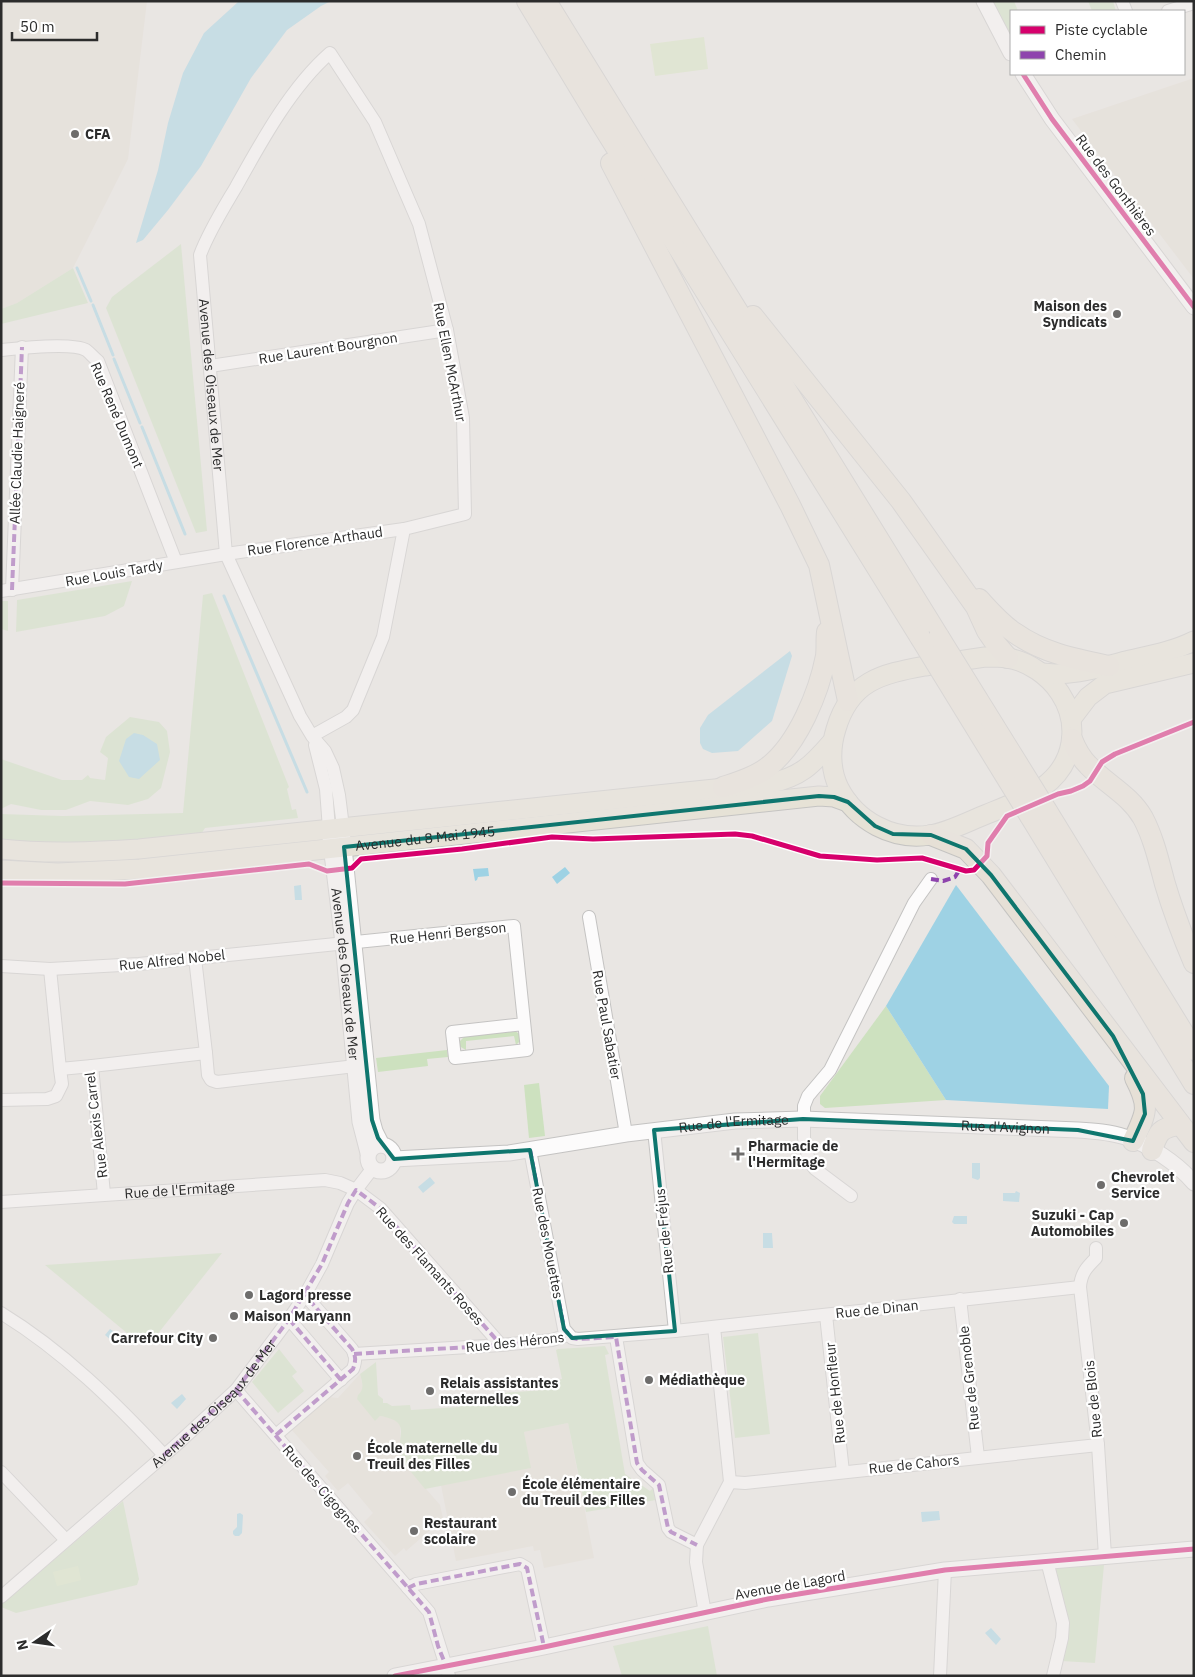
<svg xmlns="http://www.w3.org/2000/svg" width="1195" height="1677" font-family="'IBM Plex Sans',sans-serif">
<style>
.education{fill:#e3ddd2}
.green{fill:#cde1bf}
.pitch{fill:#d6e5be}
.water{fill:#9ed2e4}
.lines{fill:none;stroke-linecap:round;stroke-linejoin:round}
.stream{stroke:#9ed2e4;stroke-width:3}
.minor-casing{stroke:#c4c3c2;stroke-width:14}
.tertiary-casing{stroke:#c4c3c2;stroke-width:17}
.primary-casing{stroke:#c5c4c2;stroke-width:21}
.trunk-casing{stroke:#c5c4c2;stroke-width:22}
.minor{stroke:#fcfbfb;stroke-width:12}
.tertiary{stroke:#fcfbfb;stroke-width:15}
.primary{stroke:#e6e2d6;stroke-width:19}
.trunk{stroke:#e6e0d6;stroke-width:20}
.trunk-bridge-casing{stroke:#c5c4c2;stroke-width:22;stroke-linecap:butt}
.trunk-bridge{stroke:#e6e0d6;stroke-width:20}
.quiet{stroke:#8e44ad;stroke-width:4;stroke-dasharray:8 4;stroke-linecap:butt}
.cycleway-casing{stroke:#fff;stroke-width:8}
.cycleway{stroke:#d6006c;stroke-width:5}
.marked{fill:none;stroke:#0f766e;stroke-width:4;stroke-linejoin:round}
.poi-dot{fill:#6e6d6c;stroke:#fff;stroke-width:2}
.labels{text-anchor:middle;stroke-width:4.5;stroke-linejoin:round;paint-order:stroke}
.poi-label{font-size:14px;font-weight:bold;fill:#2c2c2c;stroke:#fff;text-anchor:start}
.street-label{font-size:14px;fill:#2c2c2c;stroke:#fff}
</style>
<rect width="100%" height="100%" fill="#e9e6e3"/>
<g class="education">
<polygon points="1,1 147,1 128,159 73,268 17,303 1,309"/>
<polygon points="1194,78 1194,279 1072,119"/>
<polygon points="360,1374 363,1387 362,1392 375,1420 380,1416 393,1418 400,1425 401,1460 440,1505 444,1523 435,1526 406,1551 404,1548 395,1556 364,1522 373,1513 348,1483 338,1491 325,1476 329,1472 291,1429 328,1397 338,1398"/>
<polygon points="568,1423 594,1558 544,1568 540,1550 534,1551 533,1546 456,1561 441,1485 530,1468 524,1432"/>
</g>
<g class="green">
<polygon points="984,1 1014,1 1018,11 1011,11 1011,53"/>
<polygon points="1088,1 1113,1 1116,11 1092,11"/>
<polygon points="181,244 207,531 196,533 106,308 112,297"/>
<polygon points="73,268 88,303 1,324 1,309 17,303"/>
<polygon points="132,581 124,606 105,616 16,632 17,600"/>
<polygon points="212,593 289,787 287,789 292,810 296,809 298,818 205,828 200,836 133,843 1,843 1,814 63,816 183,813 203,595"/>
<polygon points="1,601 8,601 8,631 1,629"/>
<polygon points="130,717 159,722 167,731 170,752 161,788 148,799 128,805 90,801 66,810 41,810 11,804 1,809 1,759 62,780 82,780 88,775 90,778 105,780 108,758 100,752 106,737"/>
<polygon points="886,1006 946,1100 825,1108 820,1104 820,1096"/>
<polygon points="515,1031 521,1035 522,1039 516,1045 514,1036 466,1041 466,1050 459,1046 459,1042 464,1037"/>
<polygon points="447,1050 448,1057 427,1059 428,1066 378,1072 376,1058"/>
<polygon points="539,1083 545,1136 529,1138 524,1085"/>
<polygon points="222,1253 156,1336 150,1331 139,1343 45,1265"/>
<polygon points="758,1333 770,1434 735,1438 723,1337"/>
<path d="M605,1346L609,1354L605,1355L625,1474L650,1491L655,1486L656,1500L586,1512L568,1423L524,1432L531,1468L425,1489L401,1460C394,1437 415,1422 380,1416L375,1421L357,1399L358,1395C365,1389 362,1382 360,1374L376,1362L378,1395L383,1399V1403H387L392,1406L410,1405L411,1410L459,1407V1402L489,1400V1394L544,1390L547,1381L562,1379L556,1350L558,1349Z"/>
<polygon points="279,1349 297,1372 292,1376 304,1391 278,1413 252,1382"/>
<polygon points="123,1501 139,1579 137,1585 16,1613 1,1607 1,1605"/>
<polygon points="1104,1565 1095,1663 1061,1661 1055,1568"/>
<polygon points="708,1626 717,1676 622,1676 613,1646"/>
</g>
<g class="pitch">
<polygon points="704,37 708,69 655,76 650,44"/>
<polygon points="78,1566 81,1580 57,1586 53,1572"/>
</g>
<g class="water">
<polygon points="331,1 321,6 287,30 251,78 201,166 168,210 143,240 136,243 158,170 168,123 183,73 204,33 238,2"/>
<polygon points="790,651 792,656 772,721 738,751 712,753 703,749 700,743 700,728 708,715"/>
<polygon points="134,733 143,735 157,744 160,760 139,779 129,777 119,761 126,739"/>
<polygon points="565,867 570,873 557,884 552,877"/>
<polygon points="488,868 489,876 478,877 477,880 475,881 473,869"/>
<polygon points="301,885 302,900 295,900 294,886"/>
<polygon points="956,885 1109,1086 1108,1109 946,1100 886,1006"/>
<polygon points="972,1163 980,1163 980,1178 978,1180 972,1178"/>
<polygon points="430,1177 435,1183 423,1193 418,1187"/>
<polygon points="1016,1191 1020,1193 1019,1202 1003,1201 1003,1193 1015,1193"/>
<polygon points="954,1216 967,1216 967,1224 954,1224 952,1222"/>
<polygon points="763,1233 772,1233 773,1248 763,1248"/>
<polygon points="110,1329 123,1338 117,1345 105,1335"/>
<polygon points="182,1394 186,1399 177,1409 171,1403"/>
<polygon points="939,1511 940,1520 922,1522 921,1512"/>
<polygon points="240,1513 243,1515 242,1533 239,1536 235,1536 233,1534 233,1531 237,1527 237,1514"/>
<polygon points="991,1628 1001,1639 996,1645 985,1633"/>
</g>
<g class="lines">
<g class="stream">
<polyline points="77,268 91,301"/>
<polyline points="93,305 113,355"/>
<polyline points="114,359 140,423"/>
<polyline points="142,427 185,534"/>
<polyline points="224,596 307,792"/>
</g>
<g class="minor-casing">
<g id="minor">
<polyline points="1122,1 1126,11"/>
<polyline points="1168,11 1194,3"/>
<path d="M1,350C19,348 72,342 86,350C90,353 94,358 98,361L176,562"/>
<polyline points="210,366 447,330"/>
<polyline points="12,590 22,347"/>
<polyline points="1,591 226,554 404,529"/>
<path id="s1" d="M312,736L346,717L353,710L383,637L404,529L465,514L463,418L447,330L419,224L375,122L330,53C291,87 261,142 236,187C223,209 209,231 200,255L226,554L300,716L312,736L325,751L333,768L339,795L343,827"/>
<polyline points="315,745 326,789 329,829"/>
<polyline points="589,917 626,1134"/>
<polyline points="195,958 206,1053"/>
<polyline points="1,966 50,969 139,964 514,926 527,1050 455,1058 452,1032 524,1024"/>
<polyline points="50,969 60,1069 92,1066 104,1194"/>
<polyline points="92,1066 206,1053 208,1075 211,1080 217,1082 364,1065"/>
<polyline points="1,1100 47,1099 56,1096 62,1084 60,1069"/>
<polyline points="654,1130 675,1331"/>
<polyline points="530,1150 564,1329 572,1338 578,1339 675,1331 1080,1287"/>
<polyline points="851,1196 815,1169 809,1161 804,1138 804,1106 808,1096 830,1070 914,903 931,879"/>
<path id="s2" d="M1,1202L325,1180L340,1183L356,1190L380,1208L501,1345"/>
<path d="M1096,1248V1258C1087,1267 1081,1273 1080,1287L1098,1445L1105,1556"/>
<polyline points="960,1299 978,1457"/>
<path d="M1,1313C63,1351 115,1402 164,1455"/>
<polyline points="826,1315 843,1472"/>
<polyline points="289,1319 341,1380"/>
<polyline points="616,1337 637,1463 642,1470 659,1485 668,1528 671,1532 697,1545"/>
<polyline points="354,1354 501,1345 552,1340 568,1335"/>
<polyline points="236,1390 429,1612 449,1676"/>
<path d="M276,1435L353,1369C356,1361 356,1356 352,1349L305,1295"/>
<polyline points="1,1472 66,1540"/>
<polyline points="730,1482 745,1483 1098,1445"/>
<polyline points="1047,1561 1063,1623 1062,1638 1053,1676"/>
<polyline points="408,1588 416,1584 520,1564 527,1568 544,1647"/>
<path id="s3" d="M1,1597L175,1446L236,1390L289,1319L305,1295L322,1264L348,1203L356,1190L372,1169"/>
<polyline points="705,1613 696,1562 697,1545 730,1482 714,1327"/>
<polyline points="940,1676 945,1570"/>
</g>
</g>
<g class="tertiary-casing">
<g id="tertiary">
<polyline points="984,1 1011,53"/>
<polyline points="1023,74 1052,119 1194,307"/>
<path id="s4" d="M329,829L343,943L360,1122L368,1153"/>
<polyline points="343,838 372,1120 375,1131 382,1145"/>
<circle cx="381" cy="1158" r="13"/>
<path id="s5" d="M394,1159L509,1153L626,1134L735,1121L803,1119L1078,1130C1094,1131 1110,1132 1125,1137C1150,1145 1177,1163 1194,1183"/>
<polyline points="395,1676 544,1647 768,1599 945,1570 1194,1549"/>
</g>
</g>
<g class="primary-casing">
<g id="primary">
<path d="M985,657C992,657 1000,657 1007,658C1028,661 1049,676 1060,693C1070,708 1074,724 1071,743C1064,786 1022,800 987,814C969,821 949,832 930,835C893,841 856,821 839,788C830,770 830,748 836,729C850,681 881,674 925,666C945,663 965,660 985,657Z"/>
<path d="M1042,673C1072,677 1101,667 1130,660C1152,655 1174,651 1194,641"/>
<polyline points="1072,718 1088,697 1105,684 1194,663"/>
<path d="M1,849C47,854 93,852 139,849L771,783C800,777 812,765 831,743"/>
<path id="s6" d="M1,870L58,873L140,869L819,796L834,797L848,802"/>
</g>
</g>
<g class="trunk-casing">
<g id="trunk">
<polyline points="527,1 599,120 920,637"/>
<polyline points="546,1 939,637"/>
<polyline points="611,163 790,505 819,565 848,701"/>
<polyline points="753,316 901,501 976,607 987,631 996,644 1008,658"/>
<path d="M979,599C990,611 1001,624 1015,633C1043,653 1075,659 1109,666"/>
<path d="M1072,739C1076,749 1081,758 1088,765C1106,784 1130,795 1143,818C1154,839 1159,862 1165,884C1173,911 1183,937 1194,963"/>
<path d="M723,787C738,782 755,777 768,767C798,744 819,692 826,656C827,648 826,640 827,632"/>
<polyline points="1047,811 1194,1050"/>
<polyline points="1030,816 1194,1084"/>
<polyline points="931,835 966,849 991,875 1194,1142"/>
<path d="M1133,1141C1147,1112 1150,1107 1135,1078"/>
<path d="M1152,1150C1158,1132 1160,1128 1179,1125"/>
</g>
</g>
<use href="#minor" class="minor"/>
<use href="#tertiary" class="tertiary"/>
<use href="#primary" class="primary"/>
<use href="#trunk" class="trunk"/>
<g class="trunk-bridge-casing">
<g id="trunk-bridge">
<polyline points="920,637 1030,816"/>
<polyline points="939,637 1047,811"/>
</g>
</g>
<use href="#trunk-bridge" class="trunk-bridge"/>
<g class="quiet">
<polyline points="12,590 22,347"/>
<polyline points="931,879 943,881 955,877 960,869"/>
<polyline points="530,1150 564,1329 572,1338 578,1339 616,1337 637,1463 642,1470 659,1485 668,1528 671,1532 697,1545"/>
<polyline points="289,1319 341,1380"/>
<polyline points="354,1354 501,1345 552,1340 568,1335"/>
<polyline points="236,1390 429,1612 438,1646 446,1666"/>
<path d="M276,1435L353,1369C356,1361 356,1356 352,1349L305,1295"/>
<polyline points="164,1455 236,1390 289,1319 322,1264 348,1203 356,1190 380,1208 501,1345"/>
<polyline points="408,1588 416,1584 520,1564 527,1568 544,1647"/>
</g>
<g class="cycleway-casing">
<g id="cycleway">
<polyline points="1023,74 1052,119 1194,307"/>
<polyline points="1,883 125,884 309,864 327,871 352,868 361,859 462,849 552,837 593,839 735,834 752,836 820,856 877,860 922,858 966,871 974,870 987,856 988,843 1007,816 1058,794 1071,791 1083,786 1090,781 1102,762 1115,754 1194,722"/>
<polyline points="395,1676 544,1647 768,1599 945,1570 1194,1549"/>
</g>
</g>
<use href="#cycleway" class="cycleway"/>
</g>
<path d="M0 0H1195V1677H0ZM819,796L834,797L848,802L875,826L893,834L931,835L966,849L991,875L1113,1036L1143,1094L1145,1114L1133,1141L1078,1130L803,1119L654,1130L675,1331L572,1338L564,1329L530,1150L394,1159L378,1138L372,1120L344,847Z" fill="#e9e6e3" fill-opacity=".55" fill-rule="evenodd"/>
<path class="marked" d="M819,796L834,797L848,802L875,826L893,834L931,835L966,849L991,875L1113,1036L1143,1094L1145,1114L1133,1141L1078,1130L803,1119L654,1130L675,1331L572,1338L564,1329L530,1150L394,1159L378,1138L372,1120L344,847Z"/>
<g class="poi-dot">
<circle cx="75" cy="134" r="5"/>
<circle cx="1117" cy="314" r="5"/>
<path d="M735.5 1146.5h5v5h5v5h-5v5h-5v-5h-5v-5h5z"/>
<circle cx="1101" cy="1185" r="5"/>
<circle cx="1124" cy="1223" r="5"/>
<circle cx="249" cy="1295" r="5"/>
<circle cx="234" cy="1316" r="5"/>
<circle cx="213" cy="1338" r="5"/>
<circle cx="649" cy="1380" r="5"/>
<circle cx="430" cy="1391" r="5"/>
<circle cx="357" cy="1456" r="5"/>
<circle cx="512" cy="1492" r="5"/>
<circle cx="414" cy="1531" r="5"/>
</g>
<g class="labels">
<g class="poi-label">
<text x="85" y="139">CFA</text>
<text x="1107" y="311" text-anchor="end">Maison des<tspan x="1107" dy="16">Syndicats</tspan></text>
<text x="748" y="1151">Pharmacie de<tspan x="748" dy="16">l'Hermitage</tspan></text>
<text x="1111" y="1182">Chevrolet<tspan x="1111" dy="16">Service</tspan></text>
<text x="1114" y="1220" text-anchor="end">Suzuki - Cap<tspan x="1114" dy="16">Automobiles</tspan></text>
<text x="259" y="1300">Lagord presse</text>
<text x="244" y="1321">Maison Maryann</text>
<text x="203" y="1343" text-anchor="end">Carrefour City</text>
<text x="659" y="1385">Médiathèque</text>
<text x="440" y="1388">Relais assistantes<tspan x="440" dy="16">maternelles</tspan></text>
<text x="367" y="1453">École maternelle du<tspan x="367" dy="16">Treuil des Filles</tspan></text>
<text x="522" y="1489">École élémentaire<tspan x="522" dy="16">du Treuil des Filles</tspan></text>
<text x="424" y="1528">Restaurant<tspan x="424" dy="16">scolaire</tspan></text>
</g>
<g class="street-label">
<text transform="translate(1116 185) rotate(53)" y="5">Rue des Gonthières</text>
<text transform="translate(328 348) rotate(-9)" y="5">Rue Laurent Bourgnon</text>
<text transform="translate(450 362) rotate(79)" y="5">Rue Ellen McArthur</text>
<text dy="5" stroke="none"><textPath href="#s1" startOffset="1161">Avenue des Oiseaux de Mer</textPath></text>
<text transform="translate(117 415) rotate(67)" y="5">Rue René Dumont</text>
<text transform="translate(17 453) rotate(-88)" y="5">Allée Claudie Haigneré</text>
<text transform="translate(315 541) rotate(-8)" y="5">Rue Florence Arthaud</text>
<text transform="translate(114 573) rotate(-10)" y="5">Rue Louis Tardy</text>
<text dy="5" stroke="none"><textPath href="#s6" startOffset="426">Avenue du 8 Mai 1945</textPath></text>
<text transform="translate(448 933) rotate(-6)" y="5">Rue Henri Bergson</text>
<text transform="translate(172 960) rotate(-6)" y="5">Rue Alfred Nobel</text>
<text dy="5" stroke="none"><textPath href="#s4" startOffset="146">Avenue des Oiseaux de Mer</textPath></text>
<text transform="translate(607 1025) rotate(80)" y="5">Rue Paul Sabatier</text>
<text dy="5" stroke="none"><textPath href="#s5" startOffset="342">Rue de l'Ermitage</textPath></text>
<text transform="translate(96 1125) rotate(-97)" y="5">Rue Alexis Carrel</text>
<text dy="5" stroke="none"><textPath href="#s5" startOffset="614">Rue d'Avignon</textPath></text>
<text dy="5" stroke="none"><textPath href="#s2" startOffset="179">Rue de l'Ermitage</textPath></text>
<text transform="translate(664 1231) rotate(-96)" y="5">Rue de Fréjus</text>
<text transform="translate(548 1243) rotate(79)" y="5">Rue des Mouettes</text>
<text transform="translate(430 1266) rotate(48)" y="5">Rue des Flamants Roses</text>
<text transform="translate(877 1309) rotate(-6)" y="5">Rue de Dinan</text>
<text transform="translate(515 1342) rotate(-6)" y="5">Rue des Hérons</text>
<text transform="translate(969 1378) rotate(-96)" y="5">Rue de Grenoble</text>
<text transform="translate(835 1393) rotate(-96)" y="5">Rue de Honfleur</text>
<text transform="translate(1093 1399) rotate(-96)" y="5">Rue de Blois</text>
<text dy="5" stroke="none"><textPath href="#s3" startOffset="288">Avenue des Oiseaux de Mer</textPath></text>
<text transform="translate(914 1464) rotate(-6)" y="5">Rue de Cahors</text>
<text transform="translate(322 1489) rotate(49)" y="5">Rue des Cigognes</text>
<text transform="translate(790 1585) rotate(-10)" y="5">Avenue de Lagord</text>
</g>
</g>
<rect width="1195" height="1677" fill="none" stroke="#2c2c2c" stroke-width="5"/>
<rect x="1010" y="10" width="175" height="65" fill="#ffffff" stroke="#ababab"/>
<rect x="1020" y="26" width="25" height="8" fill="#d6006c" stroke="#ababab"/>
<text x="1055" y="35" font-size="15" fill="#2c2c2c">Piste cyclable</text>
<rect x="1020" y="51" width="25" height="8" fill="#8e44ad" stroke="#ababab"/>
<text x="1055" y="60" font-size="15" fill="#2c2c2c">Chemin</text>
<g transform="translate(35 1642) rotate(257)" stroke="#ffffff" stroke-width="4" paint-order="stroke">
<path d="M0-4L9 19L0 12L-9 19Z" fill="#2c2c2c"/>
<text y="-8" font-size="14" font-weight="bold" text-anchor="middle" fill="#2c2c2c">N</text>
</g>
<path d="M12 32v8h85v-8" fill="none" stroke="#2c2c2c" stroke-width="2.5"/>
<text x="20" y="32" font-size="15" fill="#2c2c2c" stroke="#ffffff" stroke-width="4" paint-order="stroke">50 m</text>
</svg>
